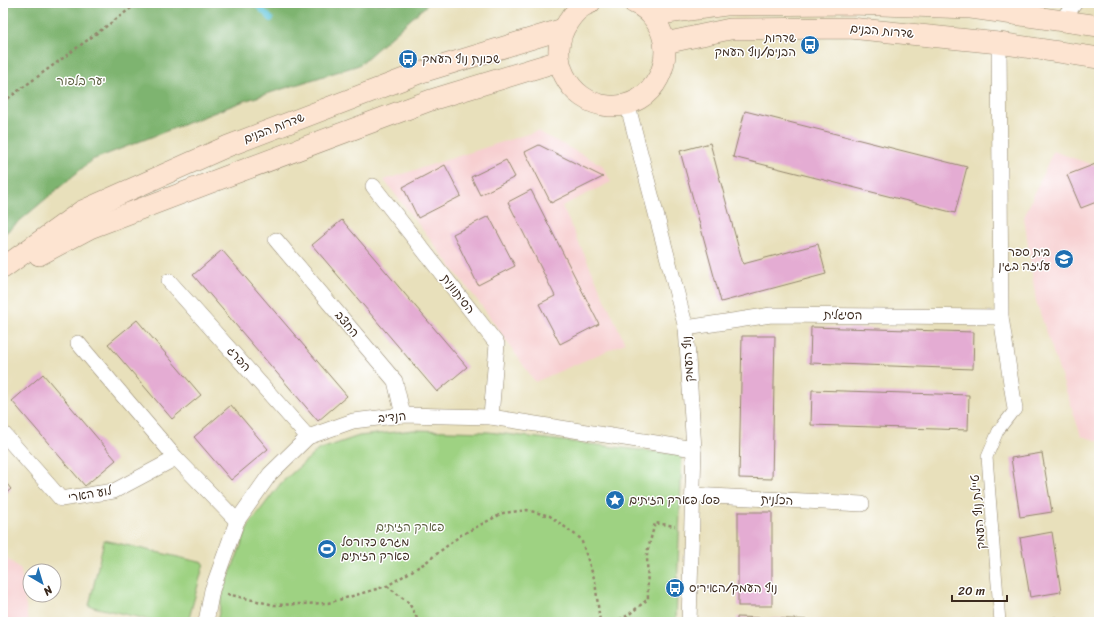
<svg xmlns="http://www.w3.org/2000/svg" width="1102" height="625" font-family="Sriracha,'Playpen Sans Hebrew',sans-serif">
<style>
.built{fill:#f7cfd0}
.green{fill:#9ed282;stroke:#6c7e50}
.forest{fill:#7eb470;stroke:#5c6f47}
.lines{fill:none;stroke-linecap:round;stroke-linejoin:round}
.stream{stroke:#5fc5dc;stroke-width:5.5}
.building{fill:#e4acd3}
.pedestrian-casing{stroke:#92856c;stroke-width:12}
.minor-casing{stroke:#92856c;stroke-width:16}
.secondary-casing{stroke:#92856c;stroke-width:22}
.path{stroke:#92856c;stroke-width:2.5;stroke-dasharray:3 3;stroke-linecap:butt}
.pedestrian{stroke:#fff;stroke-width:11}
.minor{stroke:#fff;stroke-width:15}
.secondary{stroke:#fde4d1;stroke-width:21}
.labels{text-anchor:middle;stroke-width:3;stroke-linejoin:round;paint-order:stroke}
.street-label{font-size:12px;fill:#3b2a1e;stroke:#fff}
.poi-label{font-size:12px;fill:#3b2a1e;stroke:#fff;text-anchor:start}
.park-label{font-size:12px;fill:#595c3c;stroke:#fff}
</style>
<rect width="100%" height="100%" fill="#fff"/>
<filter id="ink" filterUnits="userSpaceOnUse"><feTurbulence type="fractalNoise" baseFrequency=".025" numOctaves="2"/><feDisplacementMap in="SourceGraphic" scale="8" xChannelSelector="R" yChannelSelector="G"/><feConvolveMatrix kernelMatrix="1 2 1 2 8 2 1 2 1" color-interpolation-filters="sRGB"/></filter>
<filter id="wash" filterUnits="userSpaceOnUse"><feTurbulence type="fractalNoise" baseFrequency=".012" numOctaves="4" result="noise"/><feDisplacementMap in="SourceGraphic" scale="16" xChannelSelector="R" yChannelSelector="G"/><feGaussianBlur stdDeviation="0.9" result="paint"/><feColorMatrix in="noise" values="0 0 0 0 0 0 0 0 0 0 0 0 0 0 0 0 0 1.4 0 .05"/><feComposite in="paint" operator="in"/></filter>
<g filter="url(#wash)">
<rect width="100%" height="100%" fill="#e8e0bb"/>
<g class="built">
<polygon points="537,131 602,165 611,182 562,206 625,343 535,382 484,309 384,180"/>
<polygon points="1053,151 1099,167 1099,441 1081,436 1036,301 1024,217"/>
<polygon points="3,554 21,570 28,622 3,622"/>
</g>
<g class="green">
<polygon points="414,430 488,432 682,455 676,622 217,622 224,589 249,525 281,483 318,450 359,436"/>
<polygon points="104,540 204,563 188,622 159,622 89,606"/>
</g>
<polygon class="forest" points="3,3 429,3 359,65 244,101 92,160 3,235"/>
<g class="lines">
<polyline class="stream" points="255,3 271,19"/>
</g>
<g id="blocks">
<g class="building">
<polygon points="745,111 967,167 955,213 733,157"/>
<polygon points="710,143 743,264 818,244 826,274 721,302 680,151"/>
<polygon points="539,145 603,177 551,203 525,152"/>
<polygon points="506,160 515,177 480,195 471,177"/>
<polygon points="1098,163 1099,201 1081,208 1067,175"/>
<polygon points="445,165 461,196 418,218 403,187"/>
<polygon points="531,190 599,324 560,344 539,304 555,296 508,202"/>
<polygon points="489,216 515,266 478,285 453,234"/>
<polygon points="342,220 467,367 437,392 312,245"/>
<polygon points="222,250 347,396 318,421 193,275"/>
<polygon points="137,320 201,395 172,419 108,344"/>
<polygon points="811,327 974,332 973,369 810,363"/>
<polygon points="742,336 775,336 772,479 739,478"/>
<polygon points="43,374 116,460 85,486 12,401"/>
<polygon points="812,390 969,395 968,430 811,425"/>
<polygon points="231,405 268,449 231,480 194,437"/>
<polygon points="1042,453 1052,512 1020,517 1011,458"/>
<polygon points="3,479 11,489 3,496"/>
<rect x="738" y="512" width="34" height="94"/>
<polygon points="1052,532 1061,592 1030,597 1020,538"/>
<polygon points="737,617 843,621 843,622 737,622"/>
<polygon points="1056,617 1057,622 1031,622 1031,621"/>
</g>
</g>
</g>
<g filter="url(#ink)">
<use href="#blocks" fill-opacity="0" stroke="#92856c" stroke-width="1"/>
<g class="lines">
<g class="pedestrian-casing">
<polyline id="pedestrian" points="1000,622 987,457 998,431 1015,409"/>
</g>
<g class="minor-casing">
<g id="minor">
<polyline points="1061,21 1075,3"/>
<polyline points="999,43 1001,317 1015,409"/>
<polyline points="627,103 686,328 694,449 689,622"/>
<polyline points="373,186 497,344 491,417"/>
<polyline points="276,240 395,381 403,415"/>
<polyline points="169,281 308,437"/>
<polyline points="686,328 771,315 1001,317"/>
<polyline points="78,343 176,458 237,521"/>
<polyline points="3,433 61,499 114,491 176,458"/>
<polyline points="693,495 862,504"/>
<polyline points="206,622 212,590 237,521 270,474 308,437 353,421 403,415 491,417 694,449"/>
</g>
</g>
<g class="secondary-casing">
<g id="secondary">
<path d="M590,3C581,6 573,14 568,22C545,56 568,103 609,106C655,109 680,56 655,20C650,13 642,6 634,3"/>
<polyline points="652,15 726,5 851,4 971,8 1099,26"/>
<polyline points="665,43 730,29 850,28 999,43 1099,58"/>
<polyline points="39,255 90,228 238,172 431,100 559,61"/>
<polyline points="3,268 82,211 228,146 422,72 563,29"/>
</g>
</g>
<g class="path">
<polyline points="3,102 138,3"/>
<polyline points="387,586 409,603 419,622"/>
<polyline points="227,594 274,605 328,603 387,586 425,563 461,535 503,513 527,510 550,516 581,539 595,581 600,622"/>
<polyline points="614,622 627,616 648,599 647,553 655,523 675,526"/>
</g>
<use href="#pedestrian" class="pedestrian"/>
<use href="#minor" class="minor"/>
<use href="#secondary" class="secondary"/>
</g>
</g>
<defs>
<g id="bus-disc" transform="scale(1)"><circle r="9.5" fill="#1f6fb2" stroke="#fff"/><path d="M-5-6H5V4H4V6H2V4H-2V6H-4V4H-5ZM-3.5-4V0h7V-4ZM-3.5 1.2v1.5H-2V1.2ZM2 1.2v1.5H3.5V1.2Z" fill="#fff"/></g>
<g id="school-disc" transform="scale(1)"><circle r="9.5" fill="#1f6fb2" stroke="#fff"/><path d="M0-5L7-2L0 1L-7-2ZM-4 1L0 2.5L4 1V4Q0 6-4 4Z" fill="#fff"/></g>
<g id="sight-disc" transform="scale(1)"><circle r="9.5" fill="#1f6fb2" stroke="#fff"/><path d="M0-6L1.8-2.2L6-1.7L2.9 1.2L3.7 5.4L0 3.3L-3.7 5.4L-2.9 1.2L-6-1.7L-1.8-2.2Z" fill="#fff"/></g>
<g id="stadium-disc" transform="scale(1)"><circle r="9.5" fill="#1f6fb2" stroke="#fff"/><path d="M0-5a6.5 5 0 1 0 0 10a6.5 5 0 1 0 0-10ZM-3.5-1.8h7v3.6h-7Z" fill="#fff"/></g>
</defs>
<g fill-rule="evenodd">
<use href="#bus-disc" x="810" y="45"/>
<use href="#bus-disc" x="408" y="59"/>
<use href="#school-disc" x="1064" y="259"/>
<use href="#sight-disc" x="615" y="500"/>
<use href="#stadium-disc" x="327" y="549"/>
<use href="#bus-disc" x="675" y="588"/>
</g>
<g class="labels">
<g class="street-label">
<text transform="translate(882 31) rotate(5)" y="4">שדרות הבנים</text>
<text transform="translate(274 128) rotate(-21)" y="4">שדרות הבנים</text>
<text transform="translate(458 294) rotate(52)" y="4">הסיתוונית</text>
<text transform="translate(843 315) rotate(1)" y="4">הסיגלית</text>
<text transform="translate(347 324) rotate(50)" y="4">החצב</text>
<text transform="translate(239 359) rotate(48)" y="4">הפרג</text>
<text transform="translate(688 359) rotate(-94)" y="4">נוף העמק</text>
<text transform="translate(392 417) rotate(-5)" y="4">הנדיב</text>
<text transform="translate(90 494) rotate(-10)" y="4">לוע הארי</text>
<text transform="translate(777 500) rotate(3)" y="4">הכלנית</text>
<text transform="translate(978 512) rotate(-95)" y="4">טיילת נוף העמק</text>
</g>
<g class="poi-label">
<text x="796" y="42" text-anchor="end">שדרות<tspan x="796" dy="14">הבנים/נוף העמק</tspan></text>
<text x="422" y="63">שכונת נוף העמק</text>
<text x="1050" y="256" text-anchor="end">בית ספר<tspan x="1050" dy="14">עליזה בגין</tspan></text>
<text x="629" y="504">פסל פארק הזיתים</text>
<text x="341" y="546">מגרש כדורסל<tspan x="341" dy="14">פארק הזיתים</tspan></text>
<text x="689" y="592">נוף העמק/האיריס</text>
</g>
<g class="park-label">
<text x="81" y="85">יער בלפור</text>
<text x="410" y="531">פארק הזיתים</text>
</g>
</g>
<rect width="1102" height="625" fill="none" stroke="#fff" stroke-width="16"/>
<g transform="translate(42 583) rotate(142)"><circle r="19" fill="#ffffff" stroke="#b1aaa5"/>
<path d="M0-3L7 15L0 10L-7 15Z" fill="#1f6fb2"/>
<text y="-6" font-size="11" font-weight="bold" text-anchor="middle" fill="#3b2a1e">N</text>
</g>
<path d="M952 595v6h55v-6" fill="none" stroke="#3b2a1e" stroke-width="2"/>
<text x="958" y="595" font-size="12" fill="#3b2a1e" stroke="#ffffff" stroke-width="3" paint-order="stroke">20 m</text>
</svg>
